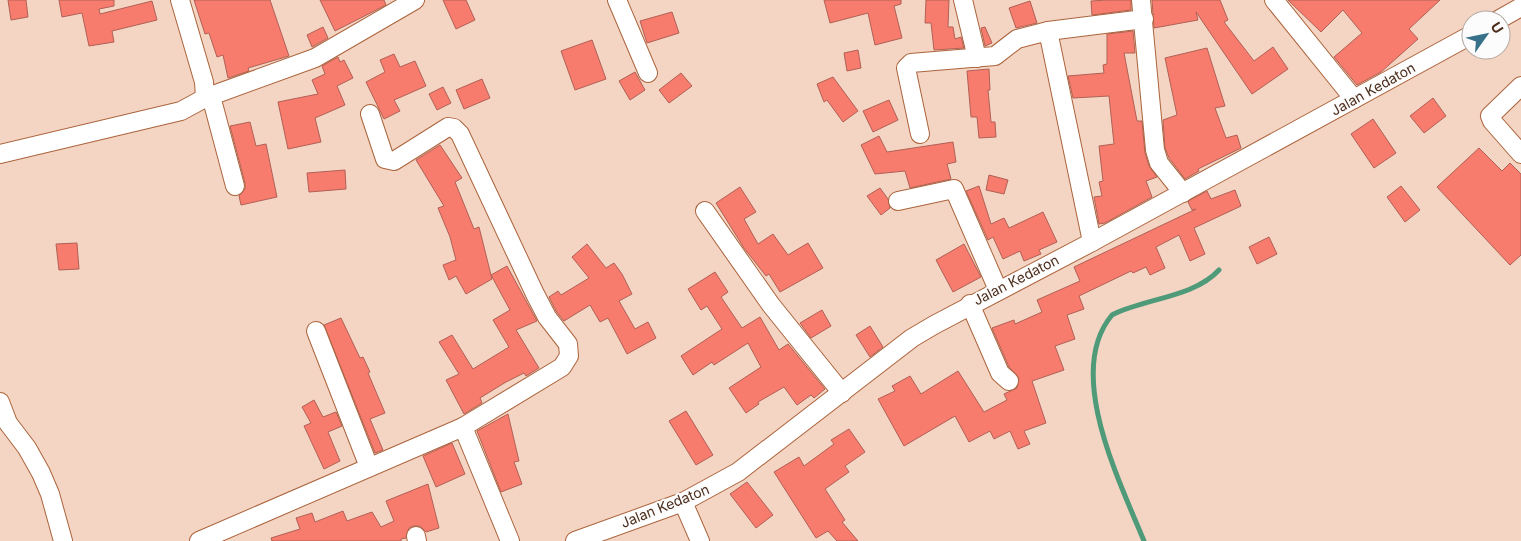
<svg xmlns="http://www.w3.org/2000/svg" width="1521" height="541" font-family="Inter,sans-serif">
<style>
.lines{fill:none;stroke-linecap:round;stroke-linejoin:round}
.stream{stroke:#4e9a79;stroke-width:5}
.building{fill:#f77c6d;stroke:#b16055}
.minor-casing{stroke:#ab643c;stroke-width:20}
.minor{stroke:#fff;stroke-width:18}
.labels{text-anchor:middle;stroke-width:4;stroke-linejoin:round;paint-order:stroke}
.street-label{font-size:14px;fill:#4d2e1d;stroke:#fcfcfc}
</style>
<rect width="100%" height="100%" fill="#f4d4c3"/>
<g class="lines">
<path class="stream" d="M1144,541C1120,482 1064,372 1112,315C1145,298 1193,298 1219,270"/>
</g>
<g class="building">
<polygon points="8,0 26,0 28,17 11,20"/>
<polygon points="59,0 114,0 114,6 99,9 100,14 152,1 157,20 112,31 114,42 89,46 82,13 62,17"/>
<polygon points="194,0 270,0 289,56 248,68 249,71 228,78 223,55 217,57 209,33 205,34"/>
<polygon points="320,0 384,0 386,5 335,31"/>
<polygon points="443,0 466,0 475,20 456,29"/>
<polygon points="824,0 901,0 901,4 894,6 902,38 875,45 868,13 830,23"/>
<polygon points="926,0 949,0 948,27 953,27 955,39 961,37 964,48 934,50 931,23 925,23"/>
<polygon points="1107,0 1131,0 1131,10 1092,15 1091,1"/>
<polygon points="1152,0 1220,0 1228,20 1224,22 1254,61 1273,47 1288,69 1252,94 1196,12 1198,20 1154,28"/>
<polygon points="1288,0 1440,0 1409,29 1418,39 1381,72 1357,85 1334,57 1362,33 1343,10 1321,32"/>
<polygon points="1030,1 1037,23 1016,28 1009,8"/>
<polygon points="672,12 679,33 647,43 640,21"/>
<polygon points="323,27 328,38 312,47 307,35"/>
<polygon points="985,27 992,43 985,46 981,28"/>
<polygon points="1133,31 1135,53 1124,53 1137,121 1142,121 1145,153 1149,166 1157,177 1146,181 1152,197 1105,223 1099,224 1094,197 1102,196 1099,182 1103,181 1099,146 1114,144 1109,96 1073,98 1068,76 1104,73 1103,65 1107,64 1107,34"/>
<polygon points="592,40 606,79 575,90 561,51"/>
<polygon points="1207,48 1225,106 1215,108 1226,138 1237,135 1241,148 1198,169 1199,171 1185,179 1169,158 1165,148 1163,120 1177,115 1165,58"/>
<polygon points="858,50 861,68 847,71 844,53"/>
<polygon points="394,54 400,67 415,61 426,86 394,100 400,111 384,119 366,82 385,72 380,60"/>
<polygon points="338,57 340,62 344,60 353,78 337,86 345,105 315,118 321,142 288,149 278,102 318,94 312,80 325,74 322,66"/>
<polygon points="989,69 990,90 988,90 991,122 995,122 996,137 979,138 977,117 971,117 967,71"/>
<polygon points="635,72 645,90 630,100 619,81"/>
<polygon points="681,73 692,86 669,103 659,90"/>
<polygon points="833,77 858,111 843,122 827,100 824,102 817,84"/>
<polygon points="482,79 490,98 464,109 456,90"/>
<polygon points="443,87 451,103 437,110 429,94"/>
<polygon points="1433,98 1446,116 1424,133 1410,116"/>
<polygon points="889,100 898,120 873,132 863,111"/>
<polygon points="1373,119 1396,153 1374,168 1351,134"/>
<polygon points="250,122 256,146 266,144 277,197 241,205 239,196 245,189 245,183 230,126"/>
<polygon points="879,136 887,152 953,142 956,162 947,164 951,179 910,188 905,171 875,174 861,145"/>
<polygon points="440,145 462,178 455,182 474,229 479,227 492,279 466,294 456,276 449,280 443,265 456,260 450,237 438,208 444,206 416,160"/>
<polygon points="1479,148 1502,171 1510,163 1521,174 1521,255 1510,265 1437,187"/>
<polygon points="345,170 346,189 309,192 307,173"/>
<polygon points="989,175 1008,180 1004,194 986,190"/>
<polygon points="979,186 991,224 1004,218 1009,228 1043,212 1057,242 1039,250 1041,254 1024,261 1020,251 1003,259 993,237 988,240 966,191"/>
<polygon points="1401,186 1420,210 1405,222 1387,197"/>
<polygon points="740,187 756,212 744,219 758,244 773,234 788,255 808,243 823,268 780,292 769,274 766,276 744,248 716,203"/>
<polygon points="880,188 888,199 890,208 881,215 867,196"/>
<polygon points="1235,190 1241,206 1194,228 1205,254 1190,261 1179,235 1156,247 1165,268 1150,275 1146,267 1133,273 1131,271 1079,296 1084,309 1067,315 1075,339 1055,346 1064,370 1032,381 1046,423 1024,431 1030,444 1018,449 1010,431 994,439 990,431 969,442 955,416 904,446 878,399 895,391 892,386 910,376 921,394 958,371 984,412 1007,400 1004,394 1017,388 1019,378 1009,367 992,328 1014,320 1015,324 1042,312 1037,300 1080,281 1074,267 1196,209 1192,210 1188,202 1190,200 1207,191 1211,199"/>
<polygon points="1269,237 1277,254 1257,264 1249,247"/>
<polygon points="77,243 79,269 59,270 56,244"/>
<polygon points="587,244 606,268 614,263 622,274 632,294 619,301 635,329 648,322 656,338 627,354 608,318 600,322 590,305 564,321 556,311 549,297 558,291 561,295 589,278 572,257"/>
<polygon points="964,244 981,277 953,292 936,260"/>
<polygon points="507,266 537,321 516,330 539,368 526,376 524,373 506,382 480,398 482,403 464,414 446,380 459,374 439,342 452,335 473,369 509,347 493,320 510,310 491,275"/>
<polygon points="715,272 728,292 721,297 742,328 760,317 779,350 788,344 825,389 814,398 811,395 797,405 784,387 758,402 759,404 746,413 729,388 761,367 748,343 714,365 712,362 693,375 681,356 722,329 707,306 701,310 688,289"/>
<polygon points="822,310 831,326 811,338 800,323"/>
<polygon points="341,318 360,358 363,357 370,372 368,373 385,413 370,419 383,450 375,453 324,325"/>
<polygon points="870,326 883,347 870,357 856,335"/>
<polygon points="314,400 323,417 336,412 342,426 328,432 340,461 324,469 304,426 311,423 302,407"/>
<polygon points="686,411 713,455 696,465 669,421"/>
<polygon points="508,414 519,461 514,462 522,484 501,492 477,431"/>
<polygon points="849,429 865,452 845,466 849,472 825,489 845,520 842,522 858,541 837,541 828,531 816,538 774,472 799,457 804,466 834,444 831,440"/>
<polygon points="452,443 465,474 436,487 423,456"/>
<polygon points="747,482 773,515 756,528 730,494"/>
<polygon points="428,484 439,528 426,532 420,526 413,526 409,528 406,538 401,539 401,541 272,541 271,538 300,529 296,518 312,513 315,522 343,511 347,521 372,512 381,527 394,521 386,501"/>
</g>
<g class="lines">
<g class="minor-casing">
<g id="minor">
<polyline points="180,0 204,82 205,98 315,58 415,0"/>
<polyline points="617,0 648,73"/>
<polyline points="963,0 977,58"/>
<polyline points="1141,0 1155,150 1159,163 1183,193"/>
<polyline points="1274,0 1354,99"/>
<polyline points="1498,20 1521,7"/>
<polyline points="1048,31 1092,242"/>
<polyline points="1521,86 1490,116 1492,121 1521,154"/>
<polyline points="211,96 235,186"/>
<polyline points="370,114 385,159 394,161 448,127 454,128 460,134 535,294 547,317 568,344 569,356 562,367 463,427 510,541"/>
<polyline points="920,134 906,68 911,63 995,56 1017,39 1048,31 1144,19"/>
<polyline points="0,154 181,111 205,98"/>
<polyline points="898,201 954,189 998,290"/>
<polyline points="705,211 771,305 842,393"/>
<polyline points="970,304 1000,373 1009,381"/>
<polyline points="316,331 369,467"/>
<polyline points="0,402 8,423 27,448 41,473 50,494 63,541"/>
<polyline points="683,502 700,541"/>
<polyline points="416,536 417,541"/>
<polyline points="199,541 463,427"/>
<polyline points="575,541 683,502 738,472 912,338 934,325 1092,242 1471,35"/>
</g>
</g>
<use href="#minor" class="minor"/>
</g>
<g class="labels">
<g class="street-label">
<text transform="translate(1373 89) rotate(-29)" y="5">Jalan Kedaton</text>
<text transform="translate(1016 280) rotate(-27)" y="5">Jalan Kedaton</text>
<text transform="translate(665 506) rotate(-22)" y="5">Jalan Kedaton</text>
</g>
</g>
<g transform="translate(1486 35) rotate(57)"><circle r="24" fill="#fcfcfc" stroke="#b6aaa3"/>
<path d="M0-4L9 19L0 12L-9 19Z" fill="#37718a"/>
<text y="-8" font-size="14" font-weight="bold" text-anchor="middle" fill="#4d2e1d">U</text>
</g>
</svg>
